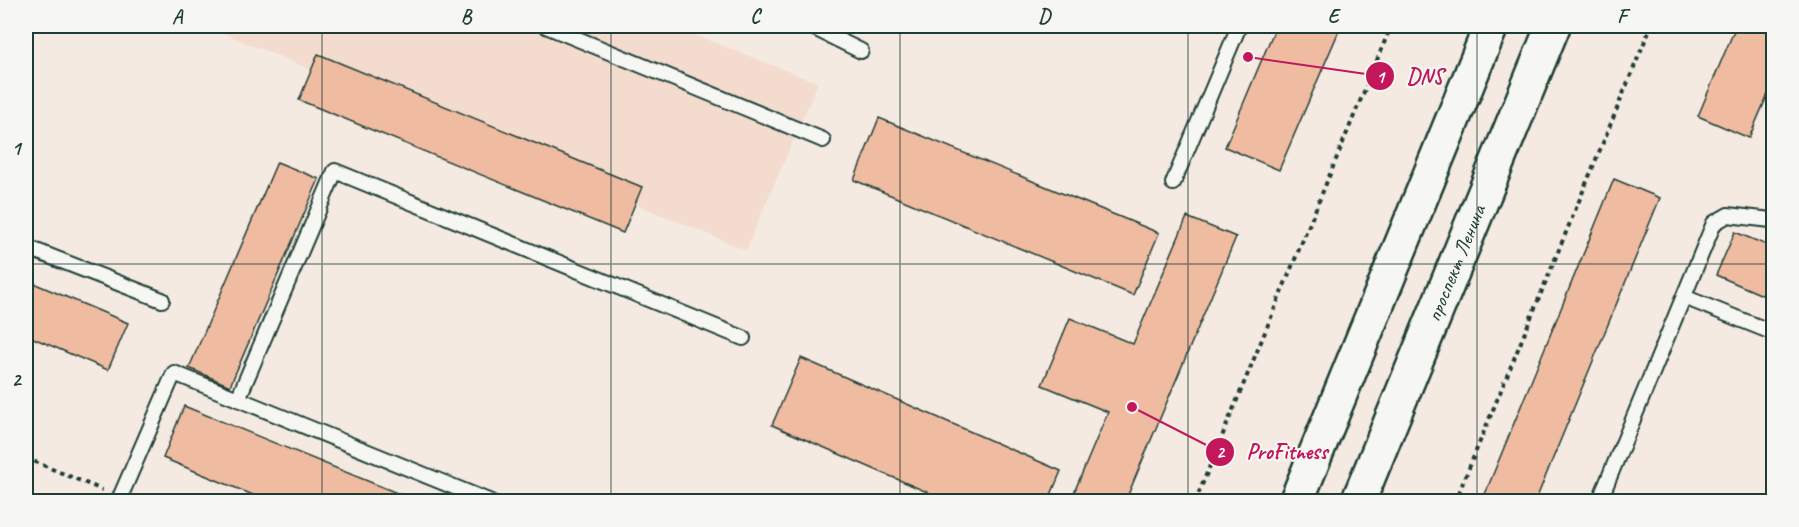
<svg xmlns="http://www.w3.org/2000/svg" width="1799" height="527" font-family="Caveat,sans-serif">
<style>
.built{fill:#f3dcce}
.building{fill:#efbca1;stroke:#1f3d34;stroke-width:1.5}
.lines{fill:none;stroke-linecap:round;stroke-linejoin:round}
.lane-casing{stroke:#1f3d34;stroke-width:18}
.secondary-casing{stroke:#1f3d34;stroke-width:38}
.path{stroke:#1f3d34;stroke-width:4;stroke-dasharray:4.5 4.5;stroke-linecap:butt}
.lane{stroke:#f6f6f2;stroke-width:14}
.secondary{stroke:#f6f6f2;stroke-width:33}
.grid{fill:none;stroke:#1f3d34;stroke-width:1.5;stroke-opacity:0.55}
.labels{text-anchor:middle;stroke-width:4.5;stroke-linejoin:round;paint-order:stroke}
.street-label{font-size:21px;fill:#1f3d34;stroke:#f6f6f2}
.leader{fill:none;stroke:#c2185b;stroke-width:2}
.callout-dot{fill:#c2185b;stroke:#f6f6f2;stroke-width:2}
.mark-label{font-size:18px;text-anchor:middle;font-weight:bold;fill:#fff}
.callout-label{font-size:22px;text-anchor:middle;font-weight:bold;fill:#c2185b;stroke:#f6f6f2;stroke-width:4.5;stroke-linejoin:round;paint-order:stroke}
.neatline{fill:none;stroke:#1f3d34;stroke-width:2}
.grid-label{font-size:20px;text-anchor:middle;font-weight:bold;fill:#1f3d34}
</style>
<rect width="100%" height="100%" fill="#f5eae2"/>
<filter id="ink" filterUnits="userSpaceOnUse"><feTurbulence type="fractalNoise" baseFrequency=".0167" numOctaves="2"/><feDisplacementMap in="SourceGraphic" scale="12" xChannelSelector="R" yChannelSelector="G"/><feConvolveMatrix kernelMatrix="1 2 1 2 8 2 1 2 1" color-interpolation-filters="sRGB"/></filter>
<g filter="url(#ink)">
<polygon class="built" points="206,26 673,26 818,83 746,250"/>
<g class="building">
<polygon points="1276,26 1341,26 1279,170 1225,147"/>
<polygon points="1736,26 1774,26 1774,80 1749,138 1698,116"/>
<polygon points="318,54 642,187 623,233 299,100"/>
<polygon points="879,118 1159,233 1133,295 854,180"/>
<polygon points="277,162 319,179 230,386 189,368"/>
<polygon points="1614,179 1660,198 1535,502 1503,502 1485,494"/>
<polygon points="1187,217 1236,237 1125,502 1070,502 1108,412 1042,385 1070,318 1133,344"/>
<polygon points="1735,232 1774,248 1774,300 1716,275"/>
<polygon points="26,280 128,323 108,370 26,335"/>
<polygon points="801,358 1061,471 1048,502 950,502 772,425"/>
<polygon points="184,406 419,502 270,502 163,458"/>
</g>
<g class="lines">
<g class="lane-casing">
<g id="lane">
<polyline points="546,26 823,140"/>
<polyline points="810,26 861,51"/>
<polyline points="1173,183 1239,26"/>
<polyline points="26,247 162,300"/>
<polyline points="1684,297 1774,333"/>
<polyline points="118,502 174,373 238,399"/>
<polyline points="491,502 238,399 335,171 743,338"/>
<polyline points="1599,502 1714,223 1728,215 1771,220 1774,218"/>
</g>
</g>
<g class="secondary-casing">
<g id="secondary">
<polyline points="1296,502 1491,26"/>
<path id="s1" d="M1358,502L1553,26"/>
</g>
</g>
<g class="path">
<polyline points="26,458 102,490"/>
<polyline points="1195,502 1391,26"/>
<polyline points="1455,502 1651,26"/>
</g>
<use href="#lane" class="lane"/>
<use href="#secondary" class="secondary"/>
</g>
</g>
<path class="grid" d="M322,26V502M611,26V502M900,26V502M1188,26V502M1477,26V502M26,264H1774"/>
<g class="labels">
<g class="street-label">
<text dy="7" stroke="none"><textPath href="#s1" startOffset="258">проспект Ленина</textPath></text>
</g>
</g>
<path class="leader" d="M1248 57L1380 76M1132 407L1220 452"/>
<g class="callout-dot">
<circle cx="1248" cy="57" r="6"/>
<circle cx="1132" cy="407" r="6"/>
<circle cx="1380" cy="76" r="15"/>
<circle cx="1220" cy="452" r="15"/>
</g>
<g class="mark-label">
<text x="1380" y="83">1</text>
<text x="1220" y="458">2</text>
</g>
<g class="callout-label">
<text x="1425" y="84">DNS</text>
<text x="1287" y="459">ProFitness</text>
</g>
<rect width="1799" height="527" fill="none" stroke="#f6f6f2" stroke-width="66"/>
<rect x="33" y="33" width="1733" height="461" class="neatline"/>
<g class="grid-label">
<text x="177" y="23">A</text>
<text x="466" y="23">B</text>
<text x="755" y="23">C</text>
<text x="1044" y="23">D</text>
<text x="1333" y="23">E</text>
<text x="1622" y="23">F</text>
<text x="16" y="155">1</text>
<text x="16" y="386">2</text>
</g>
</svg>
